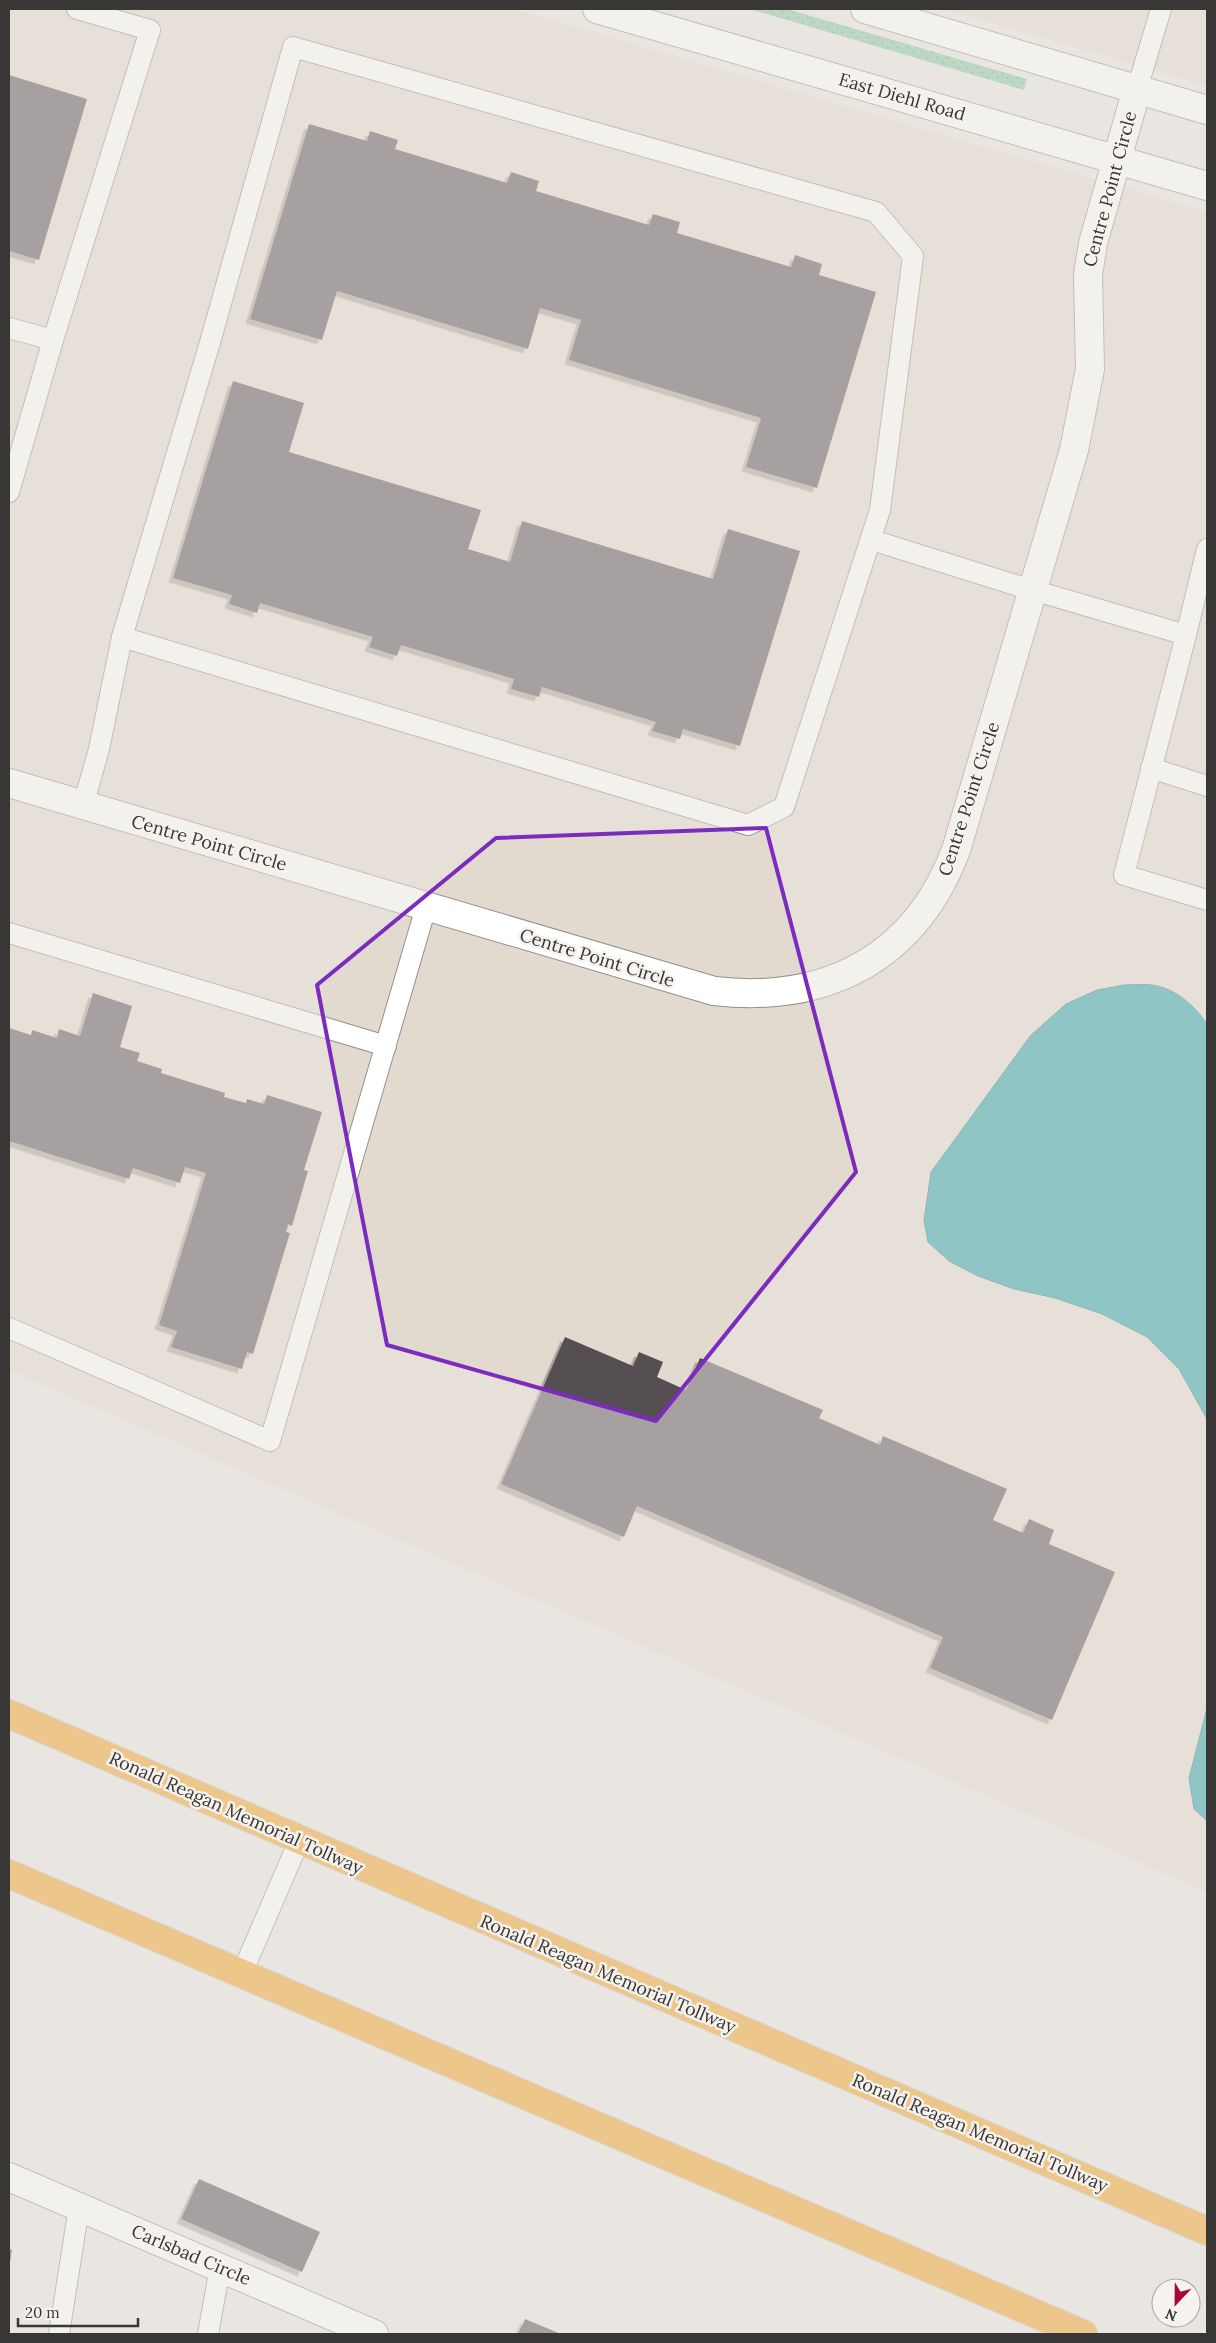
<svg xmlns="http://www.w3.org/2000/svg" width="1216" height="2343" font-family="Lora,serif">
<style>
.built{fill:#e2dacf}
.grass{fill:url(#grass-dots)}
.water{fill:#239da4;stroke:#297e83}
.building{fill:#555052;filter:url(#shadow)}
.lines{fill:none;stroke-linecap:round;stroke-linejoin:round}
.service-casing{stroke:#94908c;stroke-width:22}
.minor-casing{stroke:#94908c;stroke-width:30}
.tertiary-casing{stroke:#94908c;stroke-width:30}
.motorway-casing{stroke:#c3c3c2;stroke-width:30}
.service{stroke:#fff;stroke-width:20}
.minor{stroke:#fff;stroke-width:28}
.tertiary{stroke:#fff;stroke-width:28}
.motorway{stroke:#f09f24;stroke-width:28}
.marked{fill:none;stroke:#7b2cbf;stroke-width:4;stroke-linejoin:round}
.labels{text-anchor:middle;stroke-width:5;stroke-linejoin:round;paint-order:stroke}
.street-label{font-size:18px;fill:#383735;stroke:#f6f2ed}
</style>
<defs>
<pattern id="grass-dots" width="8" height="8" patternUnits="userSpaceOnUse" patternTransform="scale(1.25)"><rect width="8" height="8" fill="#85c8a1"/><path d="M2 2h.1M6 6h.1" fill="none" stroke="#6ea384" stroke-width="1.8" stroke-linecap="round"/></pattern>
<filter id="shadow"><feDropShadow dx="-4.5" dy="4.5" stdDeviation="0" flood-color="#0004"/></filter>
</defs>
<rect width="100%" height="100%" fill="#e9e5e0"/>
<g class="built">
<polygon points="9,9 514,9 1207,212 1207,1892 9,1370"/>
<polygon points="943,9 1207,9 1207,86"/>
</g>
<polygon class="grass" points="750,9 787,9 1027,79 1024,90"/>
<g class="water">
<path d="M1124,985C1133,985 1143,984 1152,985C1175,988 1195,1006 1207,1024V1419L1179,1369L1147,1337L1102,1314L1055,1298L1014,1289L978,1276L949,1261L928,1242L924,1220L931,1172L1031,1035L1066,1004L1097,990Z"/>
<polygon points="1207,1708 1207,1821 1194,1809 1189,1778"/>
</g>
<g class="building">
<polygon points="9,75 87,99 39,260 9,251"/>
<polygon points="309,124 367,141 370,131 398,140 395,149 507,183 511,172 539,181 536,191 649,225 653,214 680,222 677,233 791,267 795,255 822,264 819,275 876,292 817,488 746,467 761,418 569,360 581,320 540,308 528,349 337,291 322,340 250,319"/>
<polygon points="233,381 304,403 289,452 481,510 468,549 510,562 522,521 713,579 728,529 800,551 740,746 683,729 680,739 652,731 656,722 542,687 539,697 511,689 514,679 401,645 397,656 369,647 373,637 260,603 257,613 229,604 232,595 173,578"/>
<polygon points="93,993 132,1006 120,1047 140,1053 137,1061 162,1069 161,1073 225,1093 224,1097 246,1103 247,1099 264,1104 267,1095 322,1112 304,1170 308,1171 292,1226 288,1224 286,1232 290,1233 253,1354 247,1352 242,1369 171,1347 177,1331 159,1325 206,1173 185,1167 180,1183 133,1168 129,1179 9,1141 9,1028 31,1035 32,1030 57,1038 59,1029 80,1036"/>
<polygon points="565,1337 633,1366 639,1352 663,1362 657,1377 686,1390 700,1358 823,1410 819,1418 880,1445 883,1436 1007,1489 993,1520 1023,1533 1029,1519 1054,1530 1049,1544 1115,1572 1052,1720 930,1668 943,1637 637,1506 624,1537 501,1484"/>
<polygon points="199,2179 320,2232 302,2272 181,2219"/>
<polygon points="9,2249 12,2250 10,2263 9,2263"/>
<polygon points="525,2319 561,2334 518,2334"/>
</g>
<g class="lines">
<g class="service-casing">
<g id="service">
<polygon points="293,47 876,212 913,256 880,510 784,807 748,825 122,637 211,339"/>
<polyline points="1137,89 1161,9"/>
<polyline points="9,328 53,340"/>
<polyline points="9,492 53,340 150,30 77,9"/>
<polyline points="872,540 1012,584 1186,635 1207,549"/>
<polyline points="1186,635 1124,875 1207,900"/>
<polyline points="1151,768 1207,786"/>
<polyline points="83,806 99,749 122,637"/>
<polyline points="9,933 386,1046"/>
<polyline points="9,1328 270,1441 426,907"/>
<polyline points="242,1973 299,1841"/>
<polyline points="59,2334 79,2207"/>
<polyline points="208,2334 220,2268"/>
</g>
</g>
<g class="minor-casing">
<g id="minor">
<path d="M9,783L714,991C828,1004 917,957 957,847L1074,450L1090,369L1088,275L1093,243L1137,89"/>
<polyline points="9,2177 374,2334"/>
</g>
</g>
<g class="tertiary-casing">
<g id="tertiary">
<polyline points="597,9 1207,186"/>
<polyline points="865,9 1207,110"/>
</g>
</g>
<g class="motorway-casing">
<g id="motorway">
<polyline points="9,1714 1207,2231"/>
<polyline points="9,1874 1083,2334"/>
</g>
</g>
<use href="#service" class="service"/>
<use href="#minor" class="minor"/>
<use href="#tertiary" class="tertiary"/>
<use href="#motorway" class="motorway"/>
</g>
<path d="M0 0H1216V2343H0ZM766,828L856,1172L656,1421L387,1345L317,985L496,838Z" fill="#e9e5e0" fill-opacity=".55" fill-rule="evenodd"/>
<path class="marked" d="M766,828L856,1172L656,1421L387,1345L317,985L496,838Z"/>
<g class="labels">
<g class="street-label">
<text transform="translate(902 97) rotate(16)" y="6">East Diehl Road</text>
<text transform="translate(1110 189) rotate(-75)" y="6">Centre Point Circle</text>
<text transform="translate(969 799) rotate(-72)" y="6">Centre Point Circle</text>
<text transform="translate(209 843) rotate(16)" y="6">Centre Point Circle</text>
<text transform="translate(597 958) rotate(17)" y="6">Centre Point Circle</text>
<text transform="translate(236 1813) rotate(24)" y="6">Ronald Reagan Memorial Tollway</text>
<text transform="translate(608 1974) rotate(23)" y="6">Ronald Reagan Memorial Tollway</text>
<text transform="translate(980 2133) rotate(23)" y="6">Ronald Reagan Memorial Tollway</text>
<text transform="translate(191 2255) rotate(23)" y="6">Carlsbad Circle</text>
</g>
</g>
<rect width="1216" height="2343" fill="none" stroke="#383735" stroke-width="20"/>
<g transform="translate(1176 2303) rotate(202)"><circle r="24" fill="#f6f2ed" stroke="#aaa7a3"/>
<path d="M0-4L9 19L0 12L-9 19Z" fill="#a50a34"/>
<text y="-8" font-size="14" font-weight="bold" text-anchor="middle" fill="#383735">N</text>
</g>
<path d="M18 2318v8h120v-8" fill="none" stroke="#383735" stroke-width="2.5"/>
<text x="25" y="2318" font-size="15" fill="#383735" stroke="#f6f2ed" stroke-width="4" paint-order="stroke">20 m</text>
</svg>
